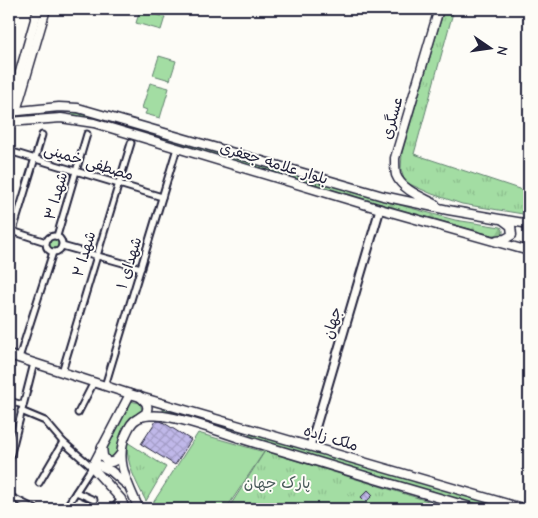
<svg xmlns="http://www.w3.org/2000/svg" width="538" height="518" font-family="'Comic Neue','Playpen Sans Arabic',sans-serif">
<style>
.green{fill:#a3dda3;stroke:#62806f}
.forest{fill:url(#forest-firs);stroke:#62806f}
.park{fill:url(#park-tufts);stroke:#62806f}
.building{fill:url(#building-cross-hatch);stroke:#22223b}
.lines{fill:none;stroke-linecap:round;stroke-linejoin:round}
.minor-casing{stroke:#22223b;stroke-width:9}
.tertiary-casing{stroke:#22223b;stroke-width:11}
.secondary-casing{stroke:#22223b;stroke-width:11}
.minor{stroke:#fdfcf7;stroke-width:5}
.tertiary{stroke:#fdfcf7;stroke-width:7}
.secondary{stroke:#fdfcf7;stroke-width:8}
.labels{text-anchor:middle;stroke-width:4;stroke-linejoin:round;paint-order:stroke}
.street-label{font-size:15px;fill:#22223b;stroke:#fdfcf7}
.park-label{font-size:15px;fill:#495a5a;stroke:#fdfcf7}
</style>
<defs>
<pattern id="forest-firs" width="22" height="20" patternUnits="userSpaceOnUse" patternTransform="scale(1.25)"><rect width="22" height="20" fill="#a3dda3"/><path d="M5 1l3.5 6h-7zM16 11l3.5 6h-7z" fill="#8cbd8d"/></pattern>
<pattern id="park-tufts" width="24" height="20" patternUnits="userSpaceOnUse" patternTransform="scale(1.25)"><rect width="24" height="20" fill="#a3dda3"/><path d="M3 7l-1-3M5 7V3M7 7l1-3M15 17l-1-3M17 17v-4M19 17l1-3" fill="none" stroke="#8cbd8d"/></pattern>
<pattern id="building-cross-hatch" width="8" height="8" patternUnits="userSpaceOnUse" patternTransform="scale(1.25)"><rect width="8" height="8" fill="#c0b8e9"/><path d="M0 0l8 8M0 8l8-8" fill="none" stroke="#a59ec9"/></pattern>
</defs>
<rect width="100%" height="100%" fill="#fdfcf7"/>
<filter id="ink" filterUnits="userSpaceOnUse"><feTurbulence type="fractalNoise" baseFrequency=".02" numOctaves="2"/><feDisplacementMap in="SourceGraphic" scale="10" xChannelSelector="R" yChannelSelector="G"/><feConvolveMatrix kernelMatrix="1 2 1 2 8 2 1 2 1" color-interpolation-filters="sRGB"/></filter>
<g filter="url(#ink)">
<g class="green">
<polygon points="140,10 165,17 161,30 136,23"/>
<polygon points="159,56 176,61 170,80 153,75"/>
<polygon points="150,83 169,88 160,118 145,114 147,110 142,108"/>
<circle cx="54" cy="244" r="8"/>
<path d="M130,401L140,403L142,410C131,418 122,428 118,443C117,447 118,451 116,455L109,457L106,452L108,444Z"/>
<polygon points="198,433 264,452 226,509 153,509 151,506"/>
</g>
<g class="forest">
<polygon points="72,112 99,118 407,207 455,220 501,227 503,230 503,234 501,236 487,234 406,211 96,120 72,115"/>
<polygon points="164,405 311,451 517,509 490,509 252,439 249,434 171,412 163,411"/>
</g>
<g class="park">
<polygon points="444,9 454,9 414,154 519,189 529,196 529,215 462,204 432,194 405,182 401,170 402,153"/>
<path d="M127,442L166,467L146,501C136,482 126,464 127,442Z"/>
<polygon points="265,451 454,509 228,509"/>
</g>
<g class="building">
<polygon points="156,421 161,421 191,440 175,465 141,444"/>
<polygon points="368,490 373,495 366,502 361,497"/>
</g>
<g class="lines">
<g class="minor-casing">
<g id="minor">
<polyline points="9,151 162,197"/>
<polyline points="9,230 46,242"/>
<circle cx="54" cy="244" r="8"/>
<polyline points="57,236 87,134"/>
<polyline points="9,244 42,135"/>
<polyline points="62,246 141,268"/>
<polyline points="19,358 53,252"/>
<polyline points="62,372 131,143"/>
<polyline points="105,386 177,148"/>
<polyline points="9,401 23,405"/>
<polyline points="21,411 45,421 63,442 92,467 65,509"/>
<polyline points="78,413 94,382"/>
<polyline points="9,461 34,363"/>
<polyline points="39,483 63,442"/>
<polyline points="76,492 94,500"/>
<polyline points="9,496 35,509"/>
<polyline points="113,509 121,499"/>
</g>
</g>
<g class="tertiary-casing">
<polyline id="tertiary" points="310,446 380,209"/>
</g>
<g class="secondary-casing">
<g id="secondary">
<polyline points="9,110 38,9"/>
<polyline points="16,111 46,9"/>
<polyline points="9,112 59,107 78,108 383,196 448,210 529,224"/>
<polyline points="9,122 61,118 94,123 380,209 529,251"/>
<path d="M435,204C422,197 402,190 396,175C395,170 395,163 395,158L439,9"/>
<polyline points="497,240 505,239 512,235 511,226 503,220"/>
<polyline points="9,355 130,394 525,509"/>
<path d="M139,396C145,401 150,405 146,413L140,417"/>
<path d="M102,447L103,456L107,462C114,463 116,460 120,455"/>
<polyline points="95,463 111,471 126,484"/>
<polyline points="125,509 121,499 92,467 130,394"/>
<path d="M139,509C128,484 114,461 126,434C129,428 131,422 137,419C143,415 156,415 163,416C197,421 229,436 262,445C334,467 405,488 477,509"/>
</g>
</g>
<use href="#minor" class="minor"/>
<use href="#tertiary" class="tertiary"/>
<use href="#secondary" class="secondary"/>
</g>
</g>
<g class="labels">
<g class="street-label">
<text transform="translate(392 118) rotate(-74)" y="5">عسگری</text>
<text transform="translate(89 162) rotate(17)" y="5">مصطفی خمینی</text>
<text transform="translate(274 163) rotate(17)" y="5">بلوار علامه جعفری</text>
<text transform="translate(56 196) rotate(-74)" y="5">شهدا ۳</text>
<text transform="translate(84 254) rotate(-73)" y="5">شهدا ۲</text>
<text transform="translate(129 263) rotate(-73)" y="5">شهدای ۱</text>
<text transform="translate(332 323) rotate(-74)" y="5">جهان</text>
<text transform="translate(331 438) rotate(17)" y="5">ملک زاده</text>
</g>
<g class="park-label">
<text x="277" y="488">پارک جهان</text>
</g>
</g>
<rect width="538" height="518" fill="none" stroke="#fdfcf7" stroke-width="30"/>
<rect x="15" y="15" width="508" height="488" fill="none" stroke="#22223b" stroke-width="2" filter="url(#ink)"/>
<g transform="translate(490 48) rotate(103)" stroke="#fdfcf7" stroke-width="4" paint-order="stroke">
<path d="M0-4L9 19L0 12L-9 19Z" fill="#22223b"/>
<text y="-8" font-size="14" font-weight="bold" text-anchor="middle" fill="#22223b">N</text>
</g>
</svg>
